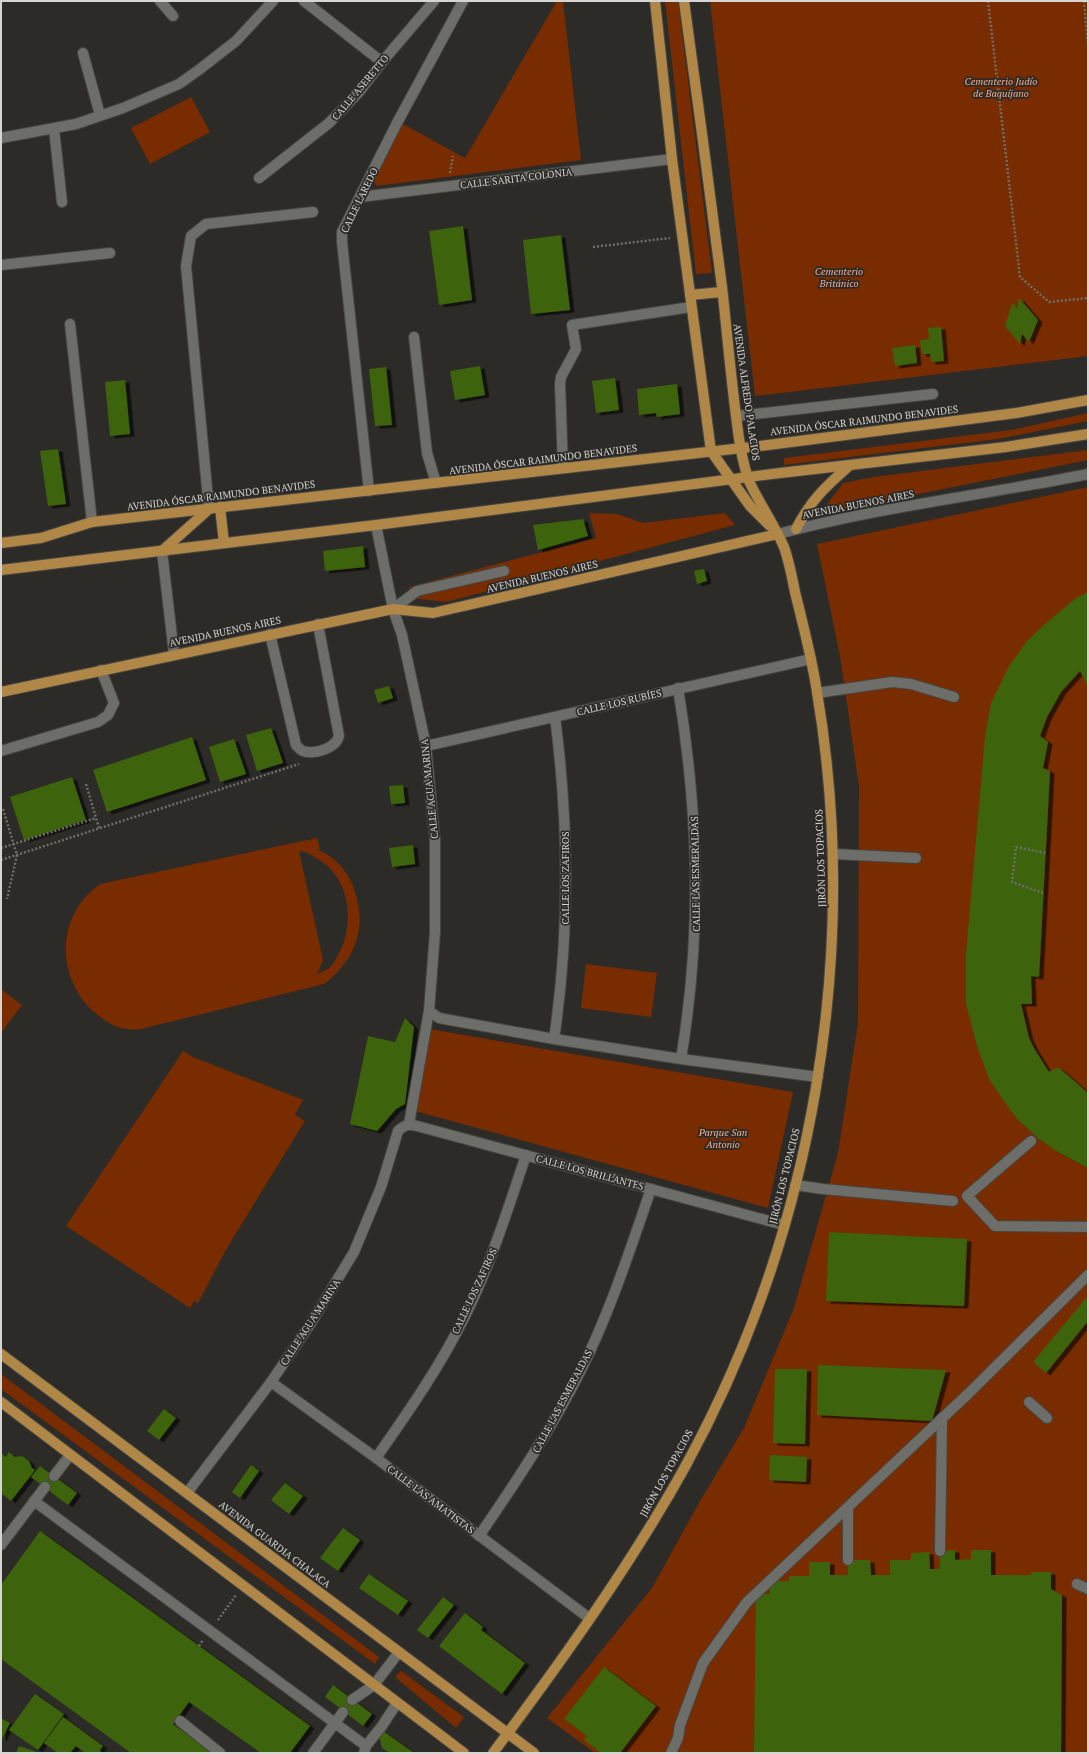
<svg xmlns="http://www.w3.org/2000/svg" width="1089" height="1754" font-family="'PT Serif',serif">
<style>
.green{fill:#792c00;fill-rule:evenodd}
.building{fill:#3d6308;filter:url(#shadow)}
.lines{fill:none;stroke-linecap:round;stroke-linejoin:round}
.minor-casing{stroke:#464643;stroke-width:12}
.major-casing{stroke:#464643;stroke-width:12}
.path{stroke:#6e6e6b;stroke-width:2.5;stroke-dasharray:2 2;stroke-linecap:butt}
.minor{stroke:#6d6d69;stroke-width:10}
.major{stroke:#b08747;stroke-width:10}
.labels{text-anchor:middle;stroke-width:3.5;stroke-linejoin:round;paint-order:stroke}
.park-label{font-size:10px;font-style:italic;fill:#f3ae91;stroke:#2c2b28}
.street-label{font-size:10px;fill:#d5d5d3;stroke:#2c2b28}
</style>
<defs>
<filter id="shadow"><feDropShadow dx="4.5" dy="2.5" stdDeviation="0" flood-color="#0009"/></filter>
</defs>
<rect width="100%" height="100%" fill="#2c2b28"/>
<g class="green">
<polygon points="557,1 563,1 581,160 376,186 372,176 401,123 465,158"/>
<polygon points="665,1 678,1 712,273 696,274"/>
<polygon points="710,1 1088,1 1088,356 755,396"/>
<polygon points="191,97 210,132 150,164 131,128"/>
<polygon points="1088,413 1088,421 998,439 784,465 784,458 1011,430"/>
<polygon points="1088,450 1088,460 824,513 828,503 843,483 874,477"/>
<polygon points="1088,487 1088,1753 595,1753 547,1718 652,1588 700,1501 744,1428 794,1308 838,1153 858,1023 859,786 840,656 817,544"/>
<polygon points="589,513 617,514 643,523 725,513 735,525 446,602 411,598 409,587 596,538"/>
<path d="M317,838L320,849L318,850C334,856 347,870 353,886C368,926 357,958 324,984L141,1029C121,1031 109,1025 94,1012C55,977 56,915 100,884ZM299,851C305,851 310,854 316,858C348,875 355,917 341,949C338,955 334,965 328,969C325,971 320,972 317,974L323,960Z"/>
<polygon points="586,964 657,973 651,1017 581,1008"/>
<polygon points="1,989 22,1005 1,1033"/>
<polygon points="429,1029 793,1092 768,1208 415,1111"/>
<polygon points="183,1051 193,1057 303,1100 295,1115 305,1121 227,1248 198,1303 194,1301 190,1308 66,1226"/>
<polygon points="1,1374 379,1657 375,1664 1,1389"/>
<polygon points="401,1671 464,1717 456,1728 395,1677"/>
</g>
<g class="building">
<polygon points="463,226 472,300 439,305 429,231"/>
<polygon points="561,235 570,310 531,314 523,240"/>
<polygon points="1019,298 1038,320 1029,342 1022,334 1020,344 1005,326 1012,303 1017,308"/>
<polygon points="941,327 944,361 931,362 930,354 922,354 920,340 929,339 928,328"/>
<polygon points="915,345 917,363 895,366 892,348"/>
<polygon points="480,366 485,395 455,400 450,371"/>
<polygon points="386,367 392,425 375,426 369,369"/>
<polygon points="615,378 619,410 596,413 592,381"/>
<polygon points="125,380 130,434 110,436 105,382"/>
<polygon points="677,384 680,414 657,417 656,413 639,415 637,389"/>
<polygon points="58,449 66,504 48,506 40,451"/>
<polygon points="583,519 588,536 538,550 533,525"/>
<polygon points="363,546 365,567 325,571 323,551"/>
<polygon points="704,569 707,581 697,584 694,571"/>
<polygon points="1088,592 1088,686 1080,671 1061,692 1047,717 1040,736 1048,742 1043,768 1050,771 1039,977 1031,976 1032,1004 1021,1004 1029,1038 1035,1050 1049,1072 1058,1067 1088,1093 1088,1168 1056,1151 1038,1138 1019,1121 1005,1103 989,1079 977,1046 966,1004 966,954 985,736 991,703 1009,666 1027,641 1045,624 1076,598"/>
<polygon points="389,686 393,698 378,703 374,690"/>
<polygon points="271,728 283,763 257,771 246,735"/>
<polygon points="192,737 206,780 107,812 93,770"/>
<polygon points="234,739 246,774 220,782 209,747"/>
<polygon points="72,777 86,820 24,840 10,797"/>
<polygon points="403,785 405,803 391,804 389,786"/>
<polygon points="413,845 415,864 392,867 389,848"/>
<polygon points="405,1018 414,1027 405,1104 396,1109 377,1131 350,1124 368,1036 395,1042"/>
<polygon points="829,1232 967,1239 964,1306 826,1301"/>
<polygon points="1086,1298 1088,1300 1088,1321 1046,1373 1033,1362"/>
<polygon points="818,1365 946,1370 932,1421 817,1415"/>
<polygon points="775,1369 807,1369 805,1444 773,1443"/>
<polygon points="164,1409 176,1418 159,1440 147,1431"/>
<polygon points="9,1452 15,1457 22,1456 29,1461 32,1468 35,1470 11,1501 1,1493 1,1453 6,1457"/>
<polygon points="770,1455 807,1457 806,1482 769,1480"/>
<polygon points="251,1465 259,1471 240,1498 232,1492"/>
<polygon points="40,1466 77,1493 68,1505 31,1477"/>
<polygon points="285,1483 303,1496 289,1514 271,1500"/>
<polygon points="343,1528 360,1540 338,1571 320,1558"/>
<polygon points="40,1531 310,1726 290,1753 261,1753 189,1702 173,1724 212,1753 131,1753 1,1659 1,1585"/>
<polygon points="955,1550 955,1560 971,1559 971,1550 991,1550 991,1575 1031,1575 1031,1572 1051,1572 1051,1589 1062,1595 1061,1753 754,1753 756,1594 770,1594 770,1581 789,1581 789,1576 809,1576 809,1562 830,1562 830,1575 848,1575 848,1560 870,1560 871,1575 890,1575 890,1560 911,1560 911,1553 929,1552 930,1569 940,1569 940,1551"/>
<polygon points="369,1574 408,1601 398,1615 359,1588"/>
<polygon points="443,1597 454,1605 428,1638 417,1630"/>
<polygon points="465,1613 483,1627 481,1630 525,1663 502,1694 439,1646"/>
<polygon points="604,1667 656,1706 620,1753 601,1753 584,1740 587,1736 564,1719"/>
<polygon points="333,1685 372,1714 363,1726 325,1697"/>
<polygon points="35,1694 64,1714 38,1750 9,1730"/>
<polygon points="63,1717 103,1746 100,1750 101,1753 85,1753 76,1746 70,1753 58,1753 44,1743"/>
<polygon points="1,1718 10,1723 2,1739 1,1739"/>
<polygon points="383,1731 414,1753 390,1753 382,1748 379,1736"/>
<polygon points="19,1746 40,1753 16,1753"/>
</g>
<g class="lines">
<g class="minor-casing">
<g id="minor">
<polyline points="160,1 173,16"/>
<polyline points="304,1 382,62"/>
<polyline points="83,53 100,115"/>
<polyline points="54,129 62,202"/>
<polyline points="1,138 76,124 123,108 179,84 200,69 236,41 273,1"/>
<polyline points="259,178 329,123 359,92 382,62 434,1"/>
<polyline points="360,197 672,159"/>
<polyline points="1,265 110,253"/>
<polyline points="70,324 92,522"/>
<polyline points="414,337 427,453 436,483"/>
<polyline points="737,416 933,394"/>
<polyline points="563,468 560,384 561,377 576,349 572,325 691,307"/>
<polyline points="369,491 342,242 342,232 397,123 463,1"/>
<polyline points="209,509 186,266 191,236 206,224 313,212"/>
<polyline points="376,525 393,609 402,635 426,746 435,841 435,932 429,1011 409,1124"/>
<path d="M778,534C879,507 985,495 1088,474"/>
<polyline points="162,551 174,654"/>
<polyline points="393,609 417,591 504,571"/>
<path d="M270,634L296,745C298,747 300,750 303,751C315,755 336,748 339,736L318,624"/>
<path d="M678,688C699,815 702,932 681,1059"/>
<polyline points="817,693 892,682 911,684 954,697"/>
<polyline points="426,746 811,659"/>
<polyline points="1,751 98,722 108,715 114,703 101,670"/>
<polyline points="834,854 916,858"/>
<polyline points="429,1011 439,1018 554,1039 681,1059 818,1077"/>
<path d="M554,1039C570,931 569,825 555,717"/>
<polyline points="1031,1141 967,1196 995,1226 1088,1227"/>
<polyline points="795,1185 823,1189 953,1201"/>
<polyline points="271,1382 376,1458 589,1618"/>
<polyline points="1029,1402 1047,1418"/>
<path d="M376,1458C409,1411 441,1365 466,1314C491,1263 508,1209 526,1155"/>
<polyline points="54,1476 70,1455"/>
<path d="M187,1493L271,1382L311,1323L354,1252L381,1187L398,1131C404,1125 408,1124 417,1126L784,1225"/>
<polyline points="34,1501 366,1746"/>
<path d="M479,1536C516,1482 552,1428 581,1370C610,1312 630,1250 651,1189"/>
<polyline points="1,1545 45,1487"/>
<polyline points="940,1551 942,1418"/>
<polyline points="848,1560 848,1507"/>
<polyline points="1077,1584 1088,1589"/>
<polyline points="352,1700 374,1685 399,1652"/>
<polyline points="180,1721 220,1753"/>
<polyline points="313,1753 343,1712"/>
<polyline points="364,1753 366,1746 382,1726 397,1703"/>
<polyline points="671,1753 678,1738 680,1725 703,1663 747,1602 969,1393 1088,1275"/>
</g>
</g>
<g class="major-casing">
<g id="major">
<polyline points="655,1 672,159 711,451 750,506 770,526"/>
<polyline points="690,295 722,292"/>
<polyline points="220,507 224,543"/>
<path d="M796,529C811,500 825,487 849,466"/>
<polyline points="1,543 41,538 92,522 768,445 1016,413 1088,400"/>
<polyline points="162,551 209,509"/>
<polyline points="1,570 376,525 780,473 1006,447 1088,434"/>
<polyline points="1,692 393,609 433,613 778,534"/>
<polyline points="1,1354 534,1753"/>
<polyline points="1,1402 464,1753"/>
<path d="M493,1753C561,1662 630,1566 685,1467C813,1234 861,954 817,692C812,658 803,625 795,592C792,577 789,561 784,547C774,524 759,503 749,481C745,470 742,456 740,445C732,393 728,340 722,287C710,192 697,96 684,1"/>
</g>
</g>
<g class="path">
<polyline points="988,1 1020,277 1049,302 1088,298"/>
<polyline points="1084,1 1088,45"/>
<polyline points="450,173 453,156"/>
<polyline points="593,247 670,238"/>
<polyline points="86,784 99,828"/>
<polyline points="3,809 17,855 7,899"/>
<polyline points="1,848 96,818"/>
<polyline points="1,860 299,764"/>
<polyline points="1043,893 1012,882 1016,847 1045,853"/>
<polyline points="218,1620 236,1595"/>
<polyline points="199,1646 203,1640"/>
</g>
<use href="#minor" class="minor"/>
<use href="#major" class="major"/>
</g>
<g class="labels">
<g class="park-label">
<text x="1001" y="85">Cementerio Judío<tspan x="1001" dy="12">de Baquíjano</tspan></text>
<text x="839" y="275">Cementerio<tspan x="839" dy="12">Británico</tspan></text>
<text x="723" y="1136">Parque San<tspan x="723" dy="12">Antonio</tspan></text>
</g>
<g class="street-label">
<text transform="translate(360 87) rotate(-50)" y="4">CALLE ASERETTO</text>
<text transform="translate(516 178) rotate(-7)" y="4">CALLE SARITA COLONIA</text>
<text transform="translate(359 200) rotate(-64)" y="4">CALLE LAREDO</text>
<text transform="translate(747 392) rotate(82)" y="4">AVENIDA ALFREDO PALACIOS</text>
<text transform="translate(864 420) rotate(-7)" y="4">AVENIDA ÓSCAR RAIMUNDO BENAVIDES</text>
<text transform="translate(543 459) rotate(-7)" y="4">AVENIDA ÓSCAR RAIMUNDO BENAVIDES</text>
<text transform="translate(221 495) rotate(-7)" y="4">AVENIDA ÓSCAR RAIMUNDO BENAVIDES</text>
<text transform="translate(858 504) rotate(-11)" y="4">AVENIDA BUENOS AIRES</text>
<text transform="translate(542 576) rotate(-13)" y="4">AVENIDA BUENOS AIRES</text>
<text transform="translate(225 631) rotate(-12)" y="4">AVENIDA BUENOS AIRES</text>
<text transform="translate(619 702) rotate(-13)" y="4">CALLE LOS RUBÍES</text>
<text transform="translate(429 789) rotate(-96)" y="4">CALLE AGUA MARINA</text>
<text transform="translate(820 858) rotate(-92)" y="4">JIRÓN LOS TOPACIOS</text>
<text transform="translate(695 874) rotate(-91)" y="4">CALLE LAS ESMERALDAS</text>
<text transform="translate(565 878) rotate(-90)" y="4">CALLE LOS ZAFIROS</text>
<text transform="translate(590 1172) rotate(15)" y="4">CALLE LOS BRILLANTES</text>
<text transform="translate(784 1176) rotate(-76)" y="4">JIRÓN LOS TOPACIOS</text>
<text transform="translate(474 1291) rotate(-65)" y="4">CALLE LOS ZAFIROS</text>
<text transform="translate(310 1322) rotate(-57)" y="4">CALLE AGUA MARINA</text>
<text transform="translate(562 1401) rotate(-62)" y="4">CALLE LAS ESMERALDAS</text>
<text transform="translate(666 1473) rotate(-61)" y="4">JIRÓN LOS TOPACIOS</text>
<text transform="translate(431 1499) rotate(37)" y="4">CALLE LAS AMATISTAS</text>
<text transform="translate(275 1544) rotate(37)" y="4">AVENIDA GUARDIA CHALACA</text>
</g>
</g>
<rect width="1089" height="1754" fill="none" stroke="#d5d5d3" stroke-width="4"/>
</svg>
